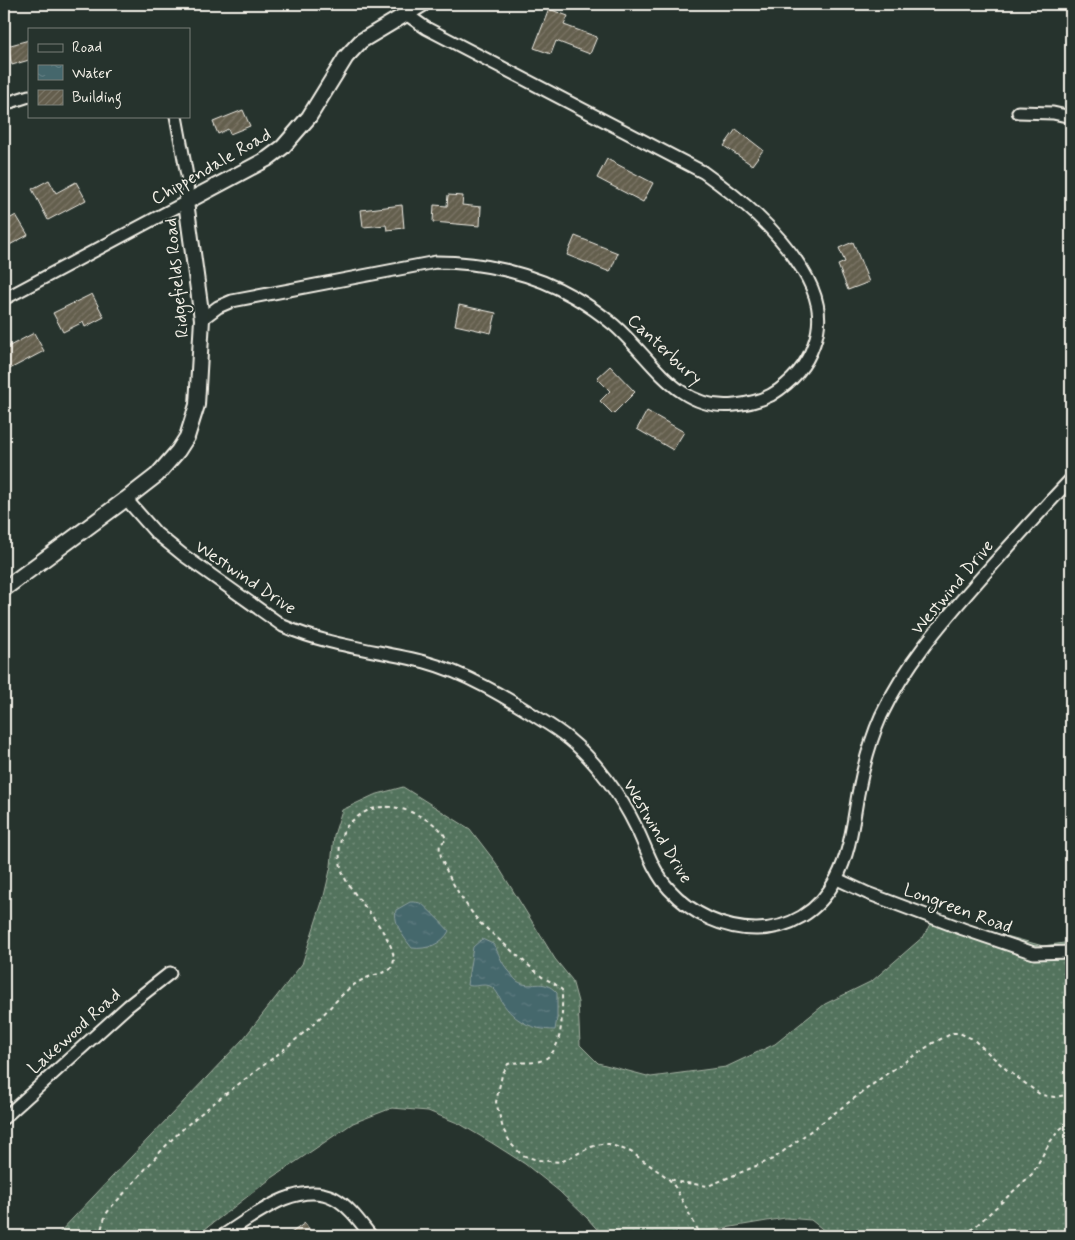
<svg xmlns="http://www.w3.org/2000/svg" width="1075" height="1240" font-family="Mynerve,sans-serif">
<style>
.grass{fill:url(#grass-dots);stroke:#a4b2a2}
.water{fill:url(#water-ripples);stroke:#8b9e9e}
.building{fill:url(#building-hatch);stroke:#f4f1e8}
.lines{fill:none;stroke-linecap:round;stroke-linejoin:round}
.minor-casing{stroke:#f4f1e8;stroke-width:15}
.tertiary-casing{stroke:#f4f1e8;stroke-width:18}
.path{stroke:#f4f1e8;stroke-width:2;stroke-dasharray:4 4;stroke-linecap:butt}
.minor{stroke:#26332d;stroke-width:11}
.tertiary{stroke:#26332d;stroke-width:14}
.labels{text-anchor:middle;stroke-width:4;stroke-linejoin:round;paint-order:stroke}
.street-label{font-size:18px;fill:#f4f1e8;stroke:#26332d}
</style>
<defs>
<pattern id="grass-dots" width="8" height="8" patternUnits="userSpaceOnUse" patternTransform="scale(1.25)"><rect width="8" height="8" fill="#53735d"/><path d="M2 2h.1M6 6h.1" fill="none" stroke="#758e7c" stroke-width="1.8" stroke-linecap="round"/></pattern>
<pattern id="water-ripples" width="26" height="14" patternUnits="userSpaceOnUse" patternTransform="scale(1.25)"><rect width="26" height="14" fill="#45676c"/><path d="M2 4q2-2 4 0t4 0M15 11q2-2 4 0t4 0" fill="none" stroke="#607d81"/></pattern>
<pattern id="building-hatch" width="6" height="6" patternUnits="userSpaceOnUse" patternTransform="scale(1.25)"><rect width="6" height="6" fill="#645e4d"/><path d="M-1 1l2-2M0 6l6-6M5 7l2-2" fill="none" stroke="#7b7667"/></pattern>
</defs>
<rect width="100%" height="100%" fill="#26332d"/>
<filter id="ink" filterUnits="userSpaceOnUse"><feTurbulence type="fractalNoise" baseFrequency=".02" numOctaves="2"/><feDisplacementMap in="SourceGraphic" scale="10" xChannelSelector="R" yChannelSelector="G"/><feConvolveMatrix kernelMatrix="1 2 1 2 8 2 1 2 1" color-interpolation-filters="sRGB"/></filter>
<g filter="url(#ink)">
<polygon class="grass" points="403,787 470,829 496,863 555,959 572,980 578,1002 580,1045 598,1063 651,1077 726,1067 775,1044 825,1004 872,981 924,936 936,912 977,928 1043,946 1071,942 1071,1236 831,1236 811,1220 785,1218 707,1231 677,1231 669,1236 603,1236 587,1218 559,1191 525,1164 492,1143 460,1124 428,1111 392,1108 353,1123 269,1180 196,1236 56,1236 244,1038 302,964 324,896 331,866 334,835 342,810 374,795"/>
<g class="water">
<path d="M410,902C414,902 419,902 422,904C425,906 447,928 449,931C442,944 427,950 412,948C404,938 393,923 396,910Z"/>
<path d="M482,939L493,944C500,954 500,962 509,971C512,974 513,978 517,981C532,991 542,976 557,993V1018L555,1030C532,1030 514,1021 502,1002C499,996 496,989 490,986C482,983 475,988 467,985L473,947Z"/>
</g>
<g class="building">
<polygon points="549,9 568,16 564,25 597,37 590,54 556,41 551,54 534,48"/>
<polygon points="29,40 29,60 12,65 7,46"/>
<polygon points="243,110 250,126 230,134 228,129 218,134 213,122"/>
<polygon points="736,129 763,150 752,165 724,146"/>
<polygon points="607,159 653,183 643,202 597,178"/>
<polygon points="49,180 56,193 76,182 86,200 48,220 32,189"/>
<polygon points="448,195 463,196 462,205 481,207 480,226 433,222 434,205 447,206"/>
<polygon points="402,205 404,228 387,230 386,225 363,227 361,210"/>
<polygon points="16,215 28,235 4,248 4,222"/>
<polygon points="575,236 618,253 610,272 567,255"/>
<polygon points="853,242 869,282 848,290 838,265 845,262 839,248"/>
<polygon points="92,294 104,317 85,327 83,322 63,332 53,313"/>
<polygon points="459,305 496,313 491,333 455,325"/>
<polygon points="34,333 44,351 4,372 4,349"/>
<polygon points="610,366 635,392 613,414 600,401 610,391 597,378"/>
<polygon points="647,411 684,432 673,450 637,429"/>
<polygon points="305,1223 314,1236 287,1236"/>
</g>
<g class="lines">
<g class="minor-casing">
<g id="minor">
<polyline points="4,104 29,96"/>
<polyline points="1018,112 1053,113 1071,117"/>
<polyline points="4,299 186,202 188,181 176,116"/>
<path d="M202,319L218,307L232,301L436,262C483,262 533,273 574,297C588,305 602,315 614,325C652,358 677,412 735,405C747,404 759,401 771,395C791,383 806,367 814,344C824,317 817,293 802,269C777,229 741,199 703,172L426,28L406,14"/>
<path d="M126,499L156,533L183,555L283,626C329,646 377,650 425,662C466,673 505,697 540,719C550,725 561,732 569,739C596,761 621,796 636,827C646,847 653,872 669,889C716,941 801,947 836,879C850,853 853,823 858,794C863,768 870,741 881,716C905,665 943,621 980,579C1010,545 1040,512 1071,479"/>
<polyline points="837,879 867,893 963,929 1034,953 1071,952"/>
<polyline points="4,1118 128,1006 170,973"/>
<path d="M222,1236C251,1218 297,1179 334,1198C349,1206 360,1222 371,1236"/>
</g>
</g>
<g class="tertiary-casing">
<polyline id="tertiary" points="4,589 126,499 157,475 178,451 187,437 197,405 202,319 186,202 267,159 283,147 309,117 346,57 361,41 423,4"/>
</g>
<g class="path">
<polyline points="671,1179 679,1182 708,1186 773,1159 888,1073 933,1043 953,1033 959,1033 973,1039 1007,1070 1041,1095 1055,1097 1071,1094"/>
<path d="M99,1236L106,1214L113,1205C138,1180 158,1151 185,1127C221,1095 263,1068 300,1036C316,1023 329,1008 343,994C353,984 365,977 379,974C383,972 389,972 392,967C404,944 352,897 344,876C339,865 338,848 342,835C344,828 350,822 356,818C380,798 408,808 432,823C438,827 445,833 446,840L440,844C436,862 468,909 480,923L542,977L555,984L562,990C562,1011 565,1054 540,1061C529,1064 519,1061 508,1064L502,1075L496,1102L503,1129L511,1144L522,1155L537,1160L561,1162L591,1147L601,1144H609L631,1152L668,1178L675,1187L701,1236"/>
<polyline points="965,1236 1032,1174 1050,1142 1059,1130 1071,1121"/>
</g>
<use href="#minor" class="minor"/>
<use href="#tertiary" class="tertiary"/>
</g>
</g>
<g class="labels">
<g class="street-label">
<text transform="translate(211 166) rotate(-30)" y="6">Chippendale Road</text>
<text transform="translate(176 278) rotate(-96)" y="6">Ridgefields Road</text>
<text transform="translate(665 349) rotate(43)" y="6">Canterbury</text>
<text transform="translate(246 577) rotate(34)" y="6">Westwind Drive</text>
<text transform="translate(952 587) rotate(-50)" y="6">Westwind Drive</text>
<text transform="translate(658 831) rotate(59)" y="6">Westwind Drive</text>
<text transform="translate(958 908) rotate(20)" y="6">Longreen Road</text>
<text transform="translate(74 1031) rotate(-42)" y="6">Lakewood Road</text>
</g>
</g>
<rect width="1075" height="1240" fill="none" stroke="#26332d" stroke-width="20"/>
<rect x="10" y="10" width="1055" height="1220" fill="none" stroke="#f4f1e8" stroke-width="2" filter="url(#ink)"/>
<rect x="28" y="28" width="162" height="90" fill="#26332d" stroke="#787f78"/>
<rect x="38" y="44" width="25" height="8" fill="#26332d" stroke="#787f78"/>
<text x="72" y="52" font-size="15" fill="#f4f1e8">Road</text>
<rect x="38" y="65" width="25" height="15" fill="url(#water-ripples)" stroke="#787f78"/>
<text x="72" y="78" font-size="15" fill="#f4f1e8">Water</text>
<rect x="38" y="90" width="25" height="15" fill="url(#building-hatch)" stroke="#787f78"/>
<text x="72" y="102" font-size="15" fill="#f4f1e8">Building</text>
</svg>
